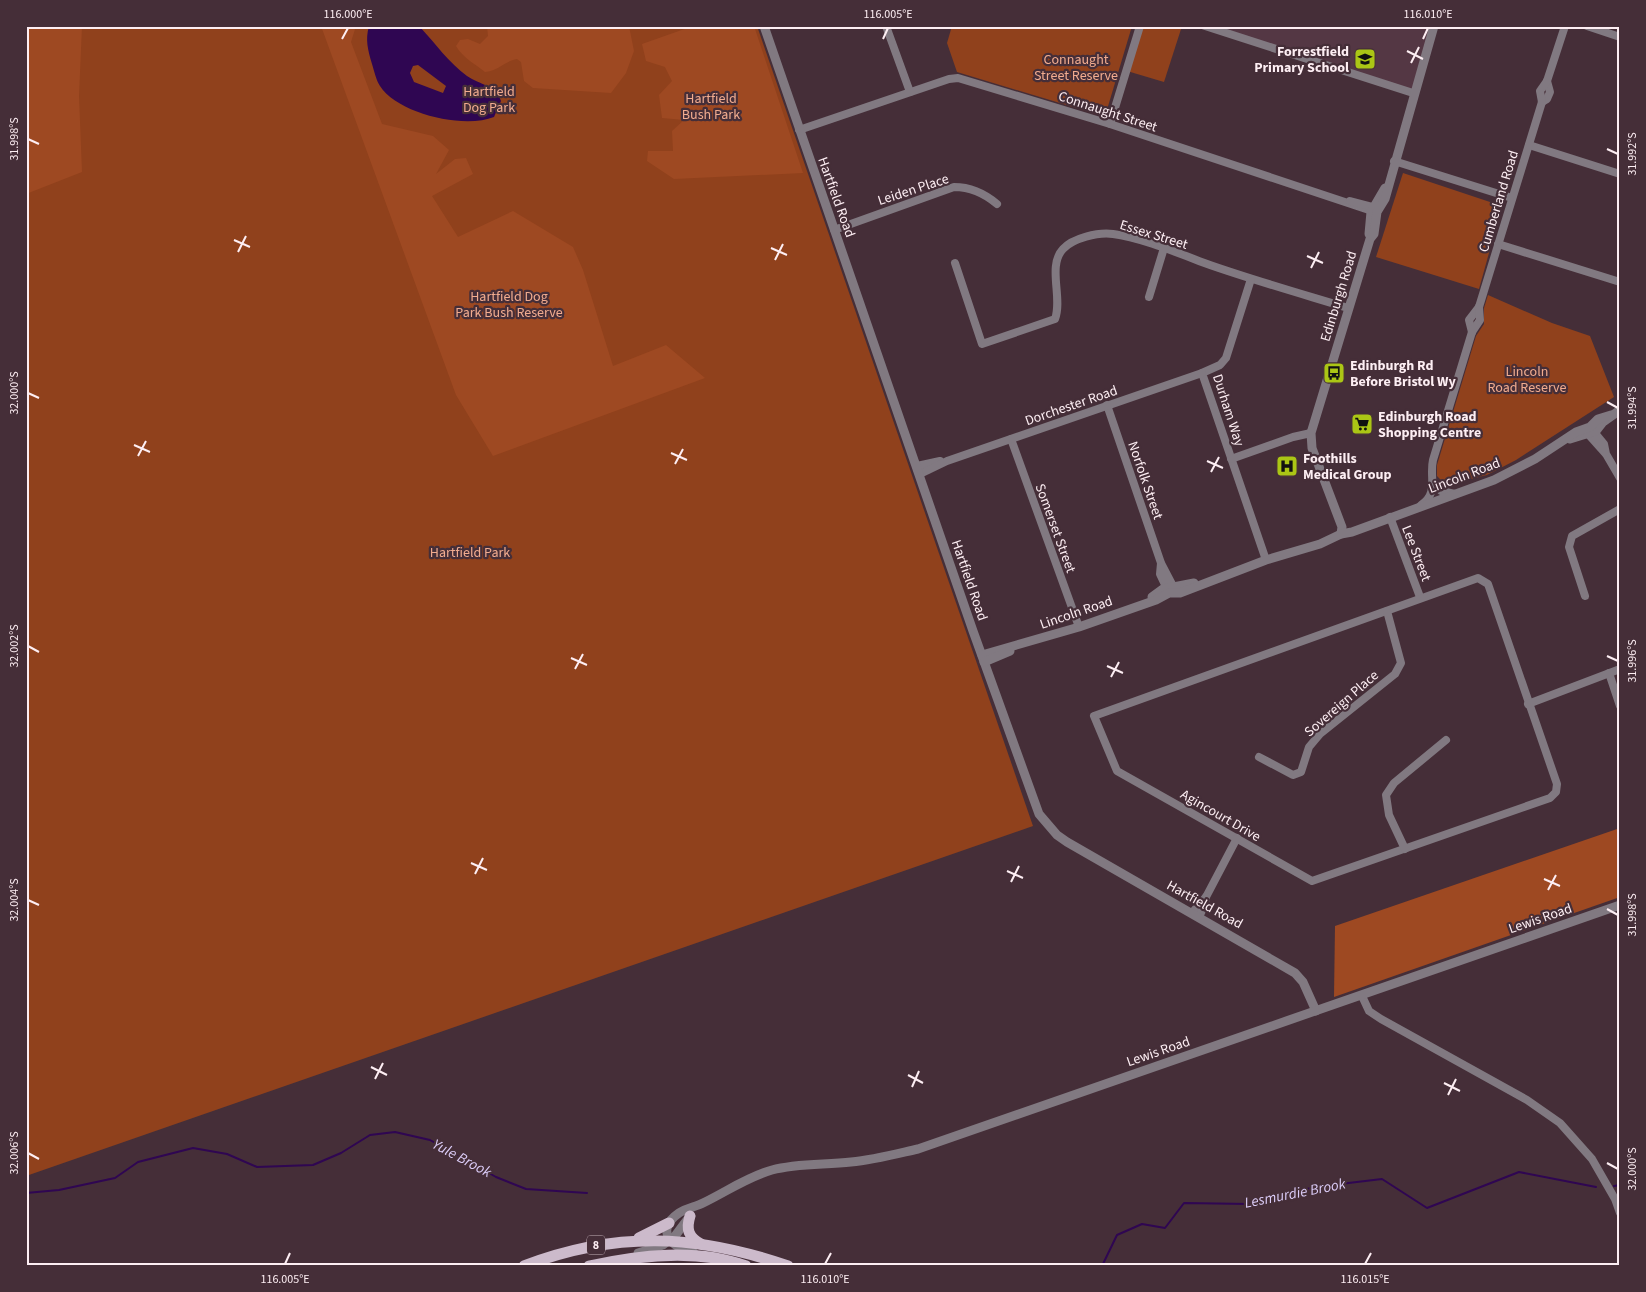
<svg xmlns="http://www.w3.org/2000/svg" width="1646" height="1292" font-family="'Source Sans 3',sans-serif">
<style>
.built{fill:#543744}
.green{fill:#90411c}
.forest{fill:#9e4922}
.water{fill:#2f0652;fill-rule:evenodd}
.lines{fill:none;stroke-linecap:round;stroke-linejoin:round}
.stream{stroke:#2f0652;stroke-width:2}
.minor{stroke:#817981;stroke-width:8}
.tertiary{stroke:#817981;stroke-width:9}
.primary{stroke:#ccbacb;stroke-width:11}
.ticks{fill:none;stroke:#fdeef3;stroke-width:2}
.labels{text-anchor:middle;stroke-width:4.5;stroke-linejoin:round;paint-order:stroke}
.shield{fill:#452e38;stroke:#c6b4bb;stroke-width:1}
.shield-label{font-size:12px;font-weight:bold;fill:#fdeef3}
.poi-label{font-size:14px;font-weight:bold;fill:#fdeef3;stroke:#452e38;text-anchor:start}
.park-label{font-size:14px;fill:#f2ac8f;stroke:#452e38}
.street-label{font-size:14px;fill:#fdeef3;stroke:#452e38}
.water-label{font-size:15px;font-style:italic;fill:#dccdf8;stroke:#452e38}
.neatline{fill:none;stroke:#fdeef3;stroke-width:2}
.ticks-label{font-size:12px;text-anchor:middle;fill:#fdeef3}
</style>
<rect width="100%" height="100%" fill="#452e38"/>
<polygon class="built" points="1205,26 1432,26 1413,93"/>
<g class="green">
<polygon points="26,26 757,26 1033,826 26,1176"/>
<polygon points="952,26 1132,26 1106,113 1103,116 957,72 947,43"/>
<polygon points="1140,26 1182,26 1164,82 1127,71"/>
<polygon points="1403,173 1502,206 1479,289 1376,257"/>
<polygon points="1488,295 1552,323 1590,336 1614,397 1516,460 1487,475 1446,485 1437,476 1437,465 1476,336 1484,324 1484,308"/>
</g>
<g class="forest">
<polygon points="26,26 82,26 79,96 82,172 26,194"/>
<polygon points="321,26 356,26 351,42 382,124 433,136 449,150 436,174 455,159 466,158 473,174 432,196 458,237 513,211 573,247 583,270 613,366 666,345 705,378 493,456 456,395"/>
<path d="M487,26H629L634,51L626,73L611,93L533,88L524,81L521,62L517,59C505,61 498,71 485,72C475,64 462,57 456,46L460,40L468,39L480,44L488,36Z"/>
<polygon points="693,26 754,26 803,173 674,179 647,161 648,151 673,151 672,131 684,120 662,118 659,95 672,81 665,67 646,61 642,44"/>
<polygon points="1620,828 1620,897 1334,997 1335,926"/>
</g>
<path class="water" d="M369,26L420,27C435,43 449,63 467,76C480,85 496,85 501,101L494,117C464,129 398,114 380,86C376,80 374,70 372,64C368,50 365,40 369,26ZM418,65L446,86L443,93L414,82L410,73L413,66Z"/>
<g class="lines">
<g class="stream">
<polyline points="1614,1186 1620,1185"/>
<polyline points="26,1193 59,1190 115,1178 138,1162 193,1148 227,1154 257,1167 313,1165 341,1153 370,1135 395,1132 430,1140 496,1177 526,1189 587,1193"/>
<polyline points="1102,1266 1117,1235 1142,1224 1165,1228 1184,1203 1249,1204 1315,1187 1382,1179 1427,1208 1519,1172 1596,1187"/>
</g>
<g class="minor">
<polyline points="886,26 910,92"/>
<polyline points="1205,26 1413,93"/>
<polyline points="1587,26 1620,37"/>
<polyline points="1542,102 1547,99 1550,92 1547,81"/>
<polyline points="1110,124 1140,26"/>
<polyline points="799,130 949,79 958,78 1110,124 1375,212"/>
<polyline points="1529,145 1620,174"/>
<polyline points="1394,161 1512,198"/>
<polyline points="1350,201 1373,207 1377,212"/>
<path d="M834,230L954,187C971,187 984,193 997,204"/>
<polyline points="1498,244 1620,282"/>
<path d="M955,263L982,344L1055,319C1063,298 1047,266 1063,249C1073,238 1098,232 1113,234C1140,237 1183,255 1210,265C1256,281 1302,294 1348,308"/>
<polyline points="1251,279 1226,358 1220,365 1202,373 1266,560"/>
<polyline points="1149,297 1164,248"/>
<polyline points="1472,332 1469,320 1479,307 1542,102 1540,91 1547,81 1565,26"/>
<polyline points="1107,405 1161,563 1173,586 1169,593 1160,574 1161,563"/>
<polyline points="1011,439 1079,627"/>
<polyline points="1606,454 1604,444 1590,427 1589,435 1606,454 1620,478"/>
<polyline points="1231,459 1293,437 1311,433"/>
<polyline points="917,466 940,461"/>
<polyline points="920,474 947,461 1202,373"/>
<polyline points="1433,483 1441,491 1455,494"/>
<path d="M1421,505C1439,493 1429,477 1433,460L1472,332L1480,320L1479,307"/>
<polyline points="1390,517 1420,597"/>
<polygon points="1478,578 1488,584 1557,784 1556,792 1550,798 1312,881 1117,771 1094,716"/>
<polyline points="1585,596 1569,547 1572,536 1620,509"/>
<polyline points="1609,673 1620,706"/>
<polyline points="1528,704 1620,669"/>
<polyline points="1259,757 1293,775 1301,772 1309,747 1320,734 1395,674 1401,663 1387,611"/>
<polyline points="1405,849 1389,815 1386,795 1394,783 1446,740"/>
<polyline points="1192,913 1206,897 1237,838"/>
<polyline points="1199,917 1205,904 1206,897"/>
<polyline points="1362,996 1369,1011 1381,1019 1527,1100 1560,1123 1592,1159 1615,1199 1620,1213"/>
</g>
<g class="tertiary">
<polyline points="764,26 973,631 1039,814 1057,835 1067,842 1295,973 1303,982 1316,1011"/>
<polyline points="1369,234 1371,212 1385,188"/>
<polyline points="1570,439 1596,431 1603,422 1620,410"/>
<polyline points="1341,534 1342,527 1312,448 1311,433 1370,239 1374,234 1377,212 1385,199 1434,26"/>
<polyline points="1152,597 1163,589 1194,583"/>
<polyline points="982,655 1079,627 1156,600 1169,593 1180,593 1266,560 1320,544 1341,534 1352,532 1494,480 1535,459 1576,432 1590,427 1598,419 1611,415"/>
<polyline points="984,662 1010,651"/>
<polyline points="638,1253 663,1245 675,1236 690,1216"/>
<path d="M694,1253C673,1248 653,1231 679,1213C686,1208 695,1207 703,1203C726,1192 747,1177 772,1170C797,1163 825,1165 851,1162C874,1160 896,1154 918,1149L1620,905"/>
</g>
<g class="primary">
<path d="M690,1216C686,1229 688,1237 701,1244"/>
<polyline points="639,1238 669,1223"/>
<path d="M524,1266C616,1231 696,1234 788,1266"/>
<path d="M589,1266C639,1255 697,1248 746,1266"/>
</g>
</g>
<path class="ticks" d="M342,39L348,28M883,39L888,28M1423,39L1428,28M1407,51L1423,59M1411,63L1419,47M28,139L39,144M1607,149L1618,154M234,240L250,247M771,248L787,255M238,252L246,236M1307,256L1323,263M775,260L783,244M1311,268L1319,252M28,393L39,398M1607,402L1618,408M134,445L150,452M671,453L687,460M138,456L146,441M1207,461L1223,468M675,464L683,449M1211,472L1219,457M28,646L39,652M1607,656L1618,661M571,658L587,665M1107,666L1123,673M575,669L583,654M1111,677L1119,662M471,863L487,870M1007,871L1023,878M475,874L483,858M1544,879L1560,886M1011,882L1019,866M1548,890L1556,875M28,900L39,905M1607,909L1618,915M371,1067L387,1075M908,1075L923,1083M375,1079L383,1063M1444,1083L1460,1091M912,1087L919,1071M1448,1095L1456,1079M28,1153L39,1159M1607,1163L1618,1169M285,1264L290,1253M825,1264L831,1253M1365,1264L1371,1253"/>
<defs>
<g id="school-square" transform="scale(1.125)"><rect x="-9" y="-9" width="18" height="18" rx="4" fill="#abc615" stroke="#452e38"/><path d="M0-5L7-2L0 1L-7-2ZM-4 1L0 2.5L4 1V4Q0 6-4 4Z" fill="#111"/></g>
<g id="bus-square" transform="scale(1.125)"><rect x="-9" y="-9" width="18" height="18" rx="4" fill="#abc615" stroke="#452e38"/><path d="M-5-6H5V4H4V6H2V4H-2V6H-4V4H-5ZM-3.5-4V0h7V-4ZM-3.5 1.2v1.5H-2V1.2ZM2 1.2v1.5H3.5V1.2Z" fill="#111"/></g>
<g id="supermarket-square" transform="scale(1.125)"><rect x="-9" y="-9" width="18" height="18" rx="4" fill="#abc615" stroke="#452e38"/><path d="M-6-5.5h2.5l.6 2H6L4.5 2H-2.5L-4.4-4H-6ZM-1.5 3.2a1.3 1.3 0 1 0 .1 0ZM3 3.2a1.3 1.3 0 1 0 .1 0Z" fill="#111"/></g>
<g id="hospital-square" transform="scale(1.125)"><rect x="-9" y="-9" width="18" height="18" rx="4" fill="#abc615" stroke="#452e38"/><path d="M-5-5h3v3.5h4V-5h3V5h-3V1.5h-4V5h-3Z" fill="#111"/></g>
</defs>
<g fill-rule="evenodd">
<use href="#school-square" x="1365" y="59"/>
<use href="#bus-square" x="1334" y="373"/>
<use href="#supermarket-square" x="1362" y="424"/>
<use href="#hospital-square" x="1287" y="466"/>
</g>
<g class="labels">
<rect class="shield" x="587" y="1235.5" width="18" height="19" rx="4"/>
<g class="shield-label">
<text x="596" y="1249">8</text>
</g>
<g class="poi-label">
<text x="1349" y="56" text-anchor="end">Forrestfield<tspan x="1349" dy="16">Primary School</tspan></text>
<text x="1350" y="370">Edinburgh Rd<tspan x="1350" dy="16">Before Bristol Wy</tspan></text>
<text x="1378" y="421">Edinburgh Road<tspan x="1378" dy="16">Shopping Centre</tspan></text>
<text x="1303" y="463">Foothills<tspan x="1303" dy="16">Medical Group</tspan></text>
</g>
<g class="park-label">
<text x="1076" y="64">Connaught<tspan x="1076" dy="16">Street Reserve</tspan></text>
<text x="489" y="96">Hartfield<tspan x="489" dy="16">Dog Park</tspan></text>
<text x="711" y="103">Hartfield<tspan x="711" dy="16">Bush Park</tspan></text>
<text x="509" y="301">Hartfield Dog<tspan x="509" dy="16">Park Bush Reserve</tspan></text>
<text x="1527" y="376">Lincoln<tspan x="1527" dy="16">Road Reserve</tspan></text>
<text x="470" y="557">Hartfield Park</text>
</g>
<g class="street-label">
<text transform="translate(1108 111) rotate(18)" y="5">Connaught Street</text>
<text transform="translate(913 189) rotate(-18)" y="5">Leiden Place</text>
<text transform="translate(837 197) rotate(70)" y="5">Hartfield Road</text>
<text transform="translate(1498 201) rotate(-73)" y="5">Cumberland Road</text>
<text transform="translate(1154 234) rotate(17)" y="5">Essex Street</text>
<text transform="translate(1338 296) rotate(-73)" y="5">Edinburgh Road</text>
<text transform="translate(1071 405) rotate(-19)" y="5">Dorchester Road</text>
<text transform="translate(1229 410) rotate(72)" y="5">Durham Way</text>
<text transform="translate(1464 475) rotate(-21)" y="5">Lincoln Road</text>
<text transform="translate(1146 480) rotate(71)" y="5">Norfolk Street</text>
<text transform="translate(1056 528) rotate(70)" y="5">Somerset Street</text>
<text transform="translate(1417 553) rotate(69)" y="5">Lee Street</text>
<text transform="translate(970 580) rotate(71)" y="5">Hartfield Road</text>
<text transform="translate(1076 612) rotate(-19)" y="5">Lincoln Road</text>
<text transform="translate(1341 703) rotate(-41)" y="5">Sovereign Place</text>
<text transform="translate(1221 815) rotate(30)" y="5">Agincourt Drive</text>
<text transform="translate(1205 904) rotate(29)" y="5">Hartfield Road</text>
<text transform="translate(1540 918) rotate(-19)" y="5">Lewis Road</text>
<text transform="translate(1158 1051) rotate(-19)" y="5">Lewis Road</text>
</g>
<g class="water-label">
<text transform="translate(462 1158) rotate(28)" y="5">Yule Brook</text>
<text transform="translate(1295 1193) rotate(-11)" y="5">Lesmurdie Brook</text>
</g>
</g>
<rect width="1646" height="1292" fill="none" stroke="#452e38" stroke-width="55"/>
<rect x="28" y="28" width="1590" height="1236" class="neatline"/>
<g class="ticks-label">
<text x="348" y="18">116.000°E</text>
<text x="888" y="18">116.005°E</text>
<text x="1428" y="18">116.010°E</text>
<text transform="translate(14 139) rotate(-90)" y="4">31.998°S</text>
<text transform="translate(1632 154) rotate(-90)" y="4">31.992°S</text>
<text transform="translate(14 393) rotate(-90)" y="4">32.000°S</text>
<text transform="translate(1632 408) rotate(-90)" y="4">31.994°S</text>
<text transform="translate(14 646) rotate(-90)" y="4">32.002°S</text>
<text transform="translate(1632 661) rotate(-90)" y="4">31.996°S</text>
<text transform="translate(14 900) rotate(-90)" y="4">32.004°S</text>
<text transform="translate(1632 915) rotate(-90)" y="4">31.998°S</text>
<text transform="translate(14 1153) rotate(-90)" y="4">32.006°S</text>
<text transform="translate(1632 1169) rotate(-90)" y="4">32.000°S</text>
<text x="285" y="1283">116.005°E</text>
<text x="825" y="1283">116.010°E</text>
<text x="1365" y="1283">116.015°E</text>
</g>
</svg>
